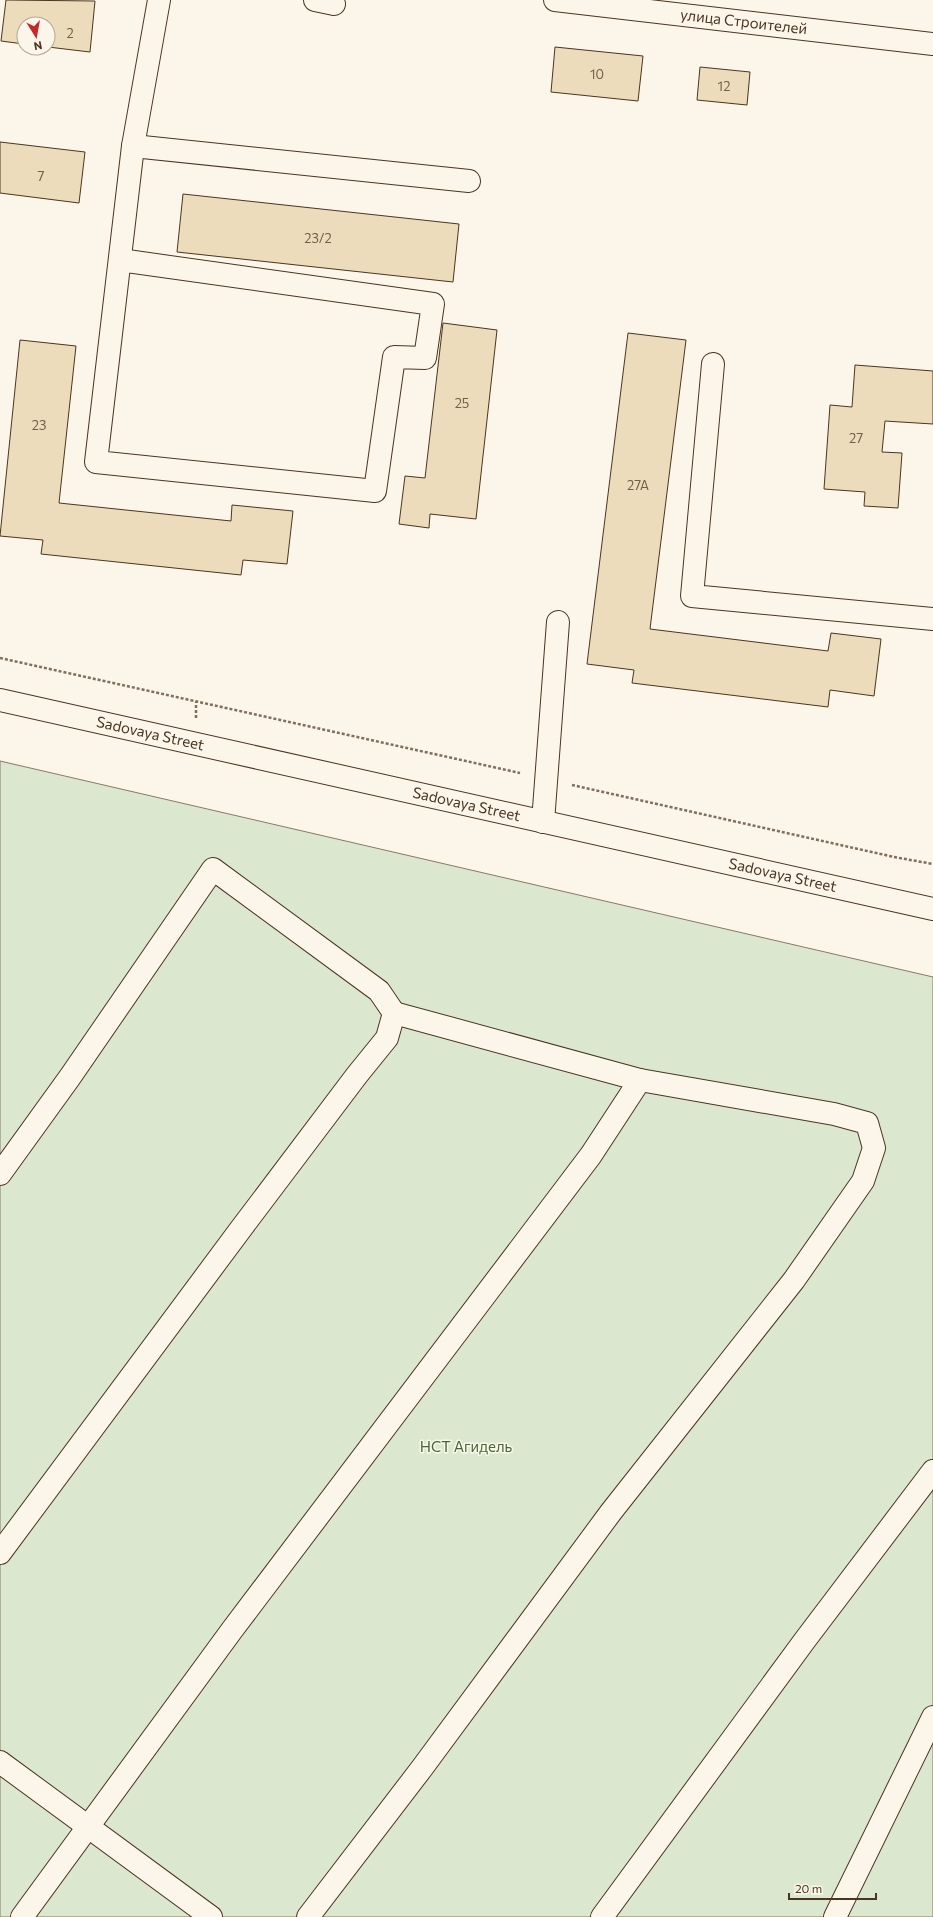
<svg xmlns="http://www.w3.org/2000/svg" width="933" height="1917" font-family="Commissioner,sans-serif">
<style>
.green{fill:#dce7d0;stroke:#887966}
.building{fill:#ecdcbc;stroke:#4a3520}
.lines{fill:none;stroke-linecap:round;stroke-linejoin:round}
.minor-casing{stroke:#4a3520;stroke-width:24}
.major-casing{stroke:#4a3520;stroke-width:24}
.path{stroke:#7f6f5c;stroke-width:2.5;stroke-dasharray:3 2;stroke-linecap:butt}
.minor{stroke:#fbf6e9;stroke-width:22}
.major{stroke:#fbf6e9;stroke-width:22}
.labels{text-anchor:middle;stroke-width:3;stroke-linejoin:round;paint-order:stroke}
.number-label{font-size:13px;fill:#725f47}
.street-label{font-size:15px;fill:#4a3520;stroke:#fbf6e9}
.park-label{font-size:15px;fill:#436837;stroke:#fbf6e9}
</style>
<rect width="100%" height="100%" fill="#fbf6e9"/>
<polygon class="green" points="0,761 933,977 933,1917 0,1917"/>
<g class="building">
<polygon points="6,0 95,1 90,52 48,47 48,24 24,24 24,44 1,41"/>
<polygon points="555,47 643,56 638,101 551,92"/>
<polygon points="700,67 750,72 747,105 697,100"/>
<polygon points="0,142 85,152 79,203 0,193"/>
<polygon points="183,194 459,224 453,282 177,252"/>
<polygon points="443,323 497,330 476,519 430,514 429,528 399,524 405,476 425,478"/>
<polygon points="628,333 686,340 650,629 828,651 831,633 881,639 874,696 830,690 828,707 632,683 634,670 587,664"/>
<polygon points="20,340 76,346 59,503 231,521 232,505 293,511 287,564 243,560 241,575 41,554 43,540 0,536"/>
<polygon points="855,365 933,371 933,424 885,421 882,452 902,453 898,508 864,506 865,492 824,489 830,405 852,407"/>
</g>
<g class="lines">
<g class="minor-casing">
<g id="minor">
<polyline points="315,0 334,4"/>
<path id="s1" d="M555,0L933,44"/>
<polyline points="133,146 469,181"/>
<polyline points="120,260 433,304 425,358 394,357 375,491 96,462 133,146 159,0"/>
<polyline points="713,364 692,596 933,619"/>
<polyline points="543,822 558,622"/>
<polyline points="0,1174 70,1077 213,869 379,991 394,1013 387,1038 357,1075 240,1230 0,1553"/>
<polyline points="0,1762 211,1917"/>
<polyline points="22,1917 232,1630 591,1155 640,1080"/>
<polyline points="308,1917 422,1768 611,1512 794,1280 863,1181 874,1148 867,1123 834,1114 640,1080 394,1013"/>
<polyline points="602,1917 805,1640 933,1471"/>
<polyline points="835,1917 933,1717"/>
</g>
</g>
<g class="major-casing">
<g id="major">
<path id="s2" d="M0,700L933,909"/>
</g>
</g>
<g class="path">
<polyline points="0,658 520,773"/>
<polyline points="196,718 196,702"/>
<polyline points="572,785 894,857 933,864"/>
</g>
<use href="#minor" class="minor"/>
<use href="#major" class="major"/>
</g>
<g class="labels">
<g class="number-label">
<text x="70" y="38">2</text>
<text x="597" y="79">10</text>
<text x="724" y="91">12</text>
<text x="41" y="181">7</text>
<text x="318" y="243">23/2</text>
<text x="462" y="408">25</text>
<text x="39" y="430">23</text>
<text x="856" y="443">27</text>
<text x="638" y="490">27А</text>
</g>
<g class="street-label">
<text dy="5" stroke="none"><textPath href="#s1" startOffset="190">улица Строителей</textPath></text>
<text dy="5" stroke="none"><textPath href="#s2" startOffset="154">Sadovaya Street</textPath></text>
<text dy="5" stroke="none"><textPath href="#s2" startOffset="478">Sadovaya Street</textPath></text>
<text dy="5" stroke="none"><textPath href="#s2" startOffset="802">Sadovaya Street</textPath></text>
</g>
<g class="park-label">
<text x="466" y="1452">НСТ Агидель</text>
</g>
</g>
<g transform="translate(36 36) rotate(169)"><circle r="19" fill="#fbf6e9" stroke="#b4a999"/>
<path d="M0-3L7 15L0 10L-7 15Z" fill="#c62828"/>
<text y="-6" font-size="11" font-weight="bold" text-anchor="middle" fill="#4a3520">N</text>
</g>
<path d="M789 1893v6h87v-6" fill="none" stroke="#4a3520" stroke-width="2"/>
<text x="795" y="1893" font-size="12" fill="#4a3520" stroke="#fbf6e9" stroke-width="3" paint-order="stroke">20 m</text>
</svg>
